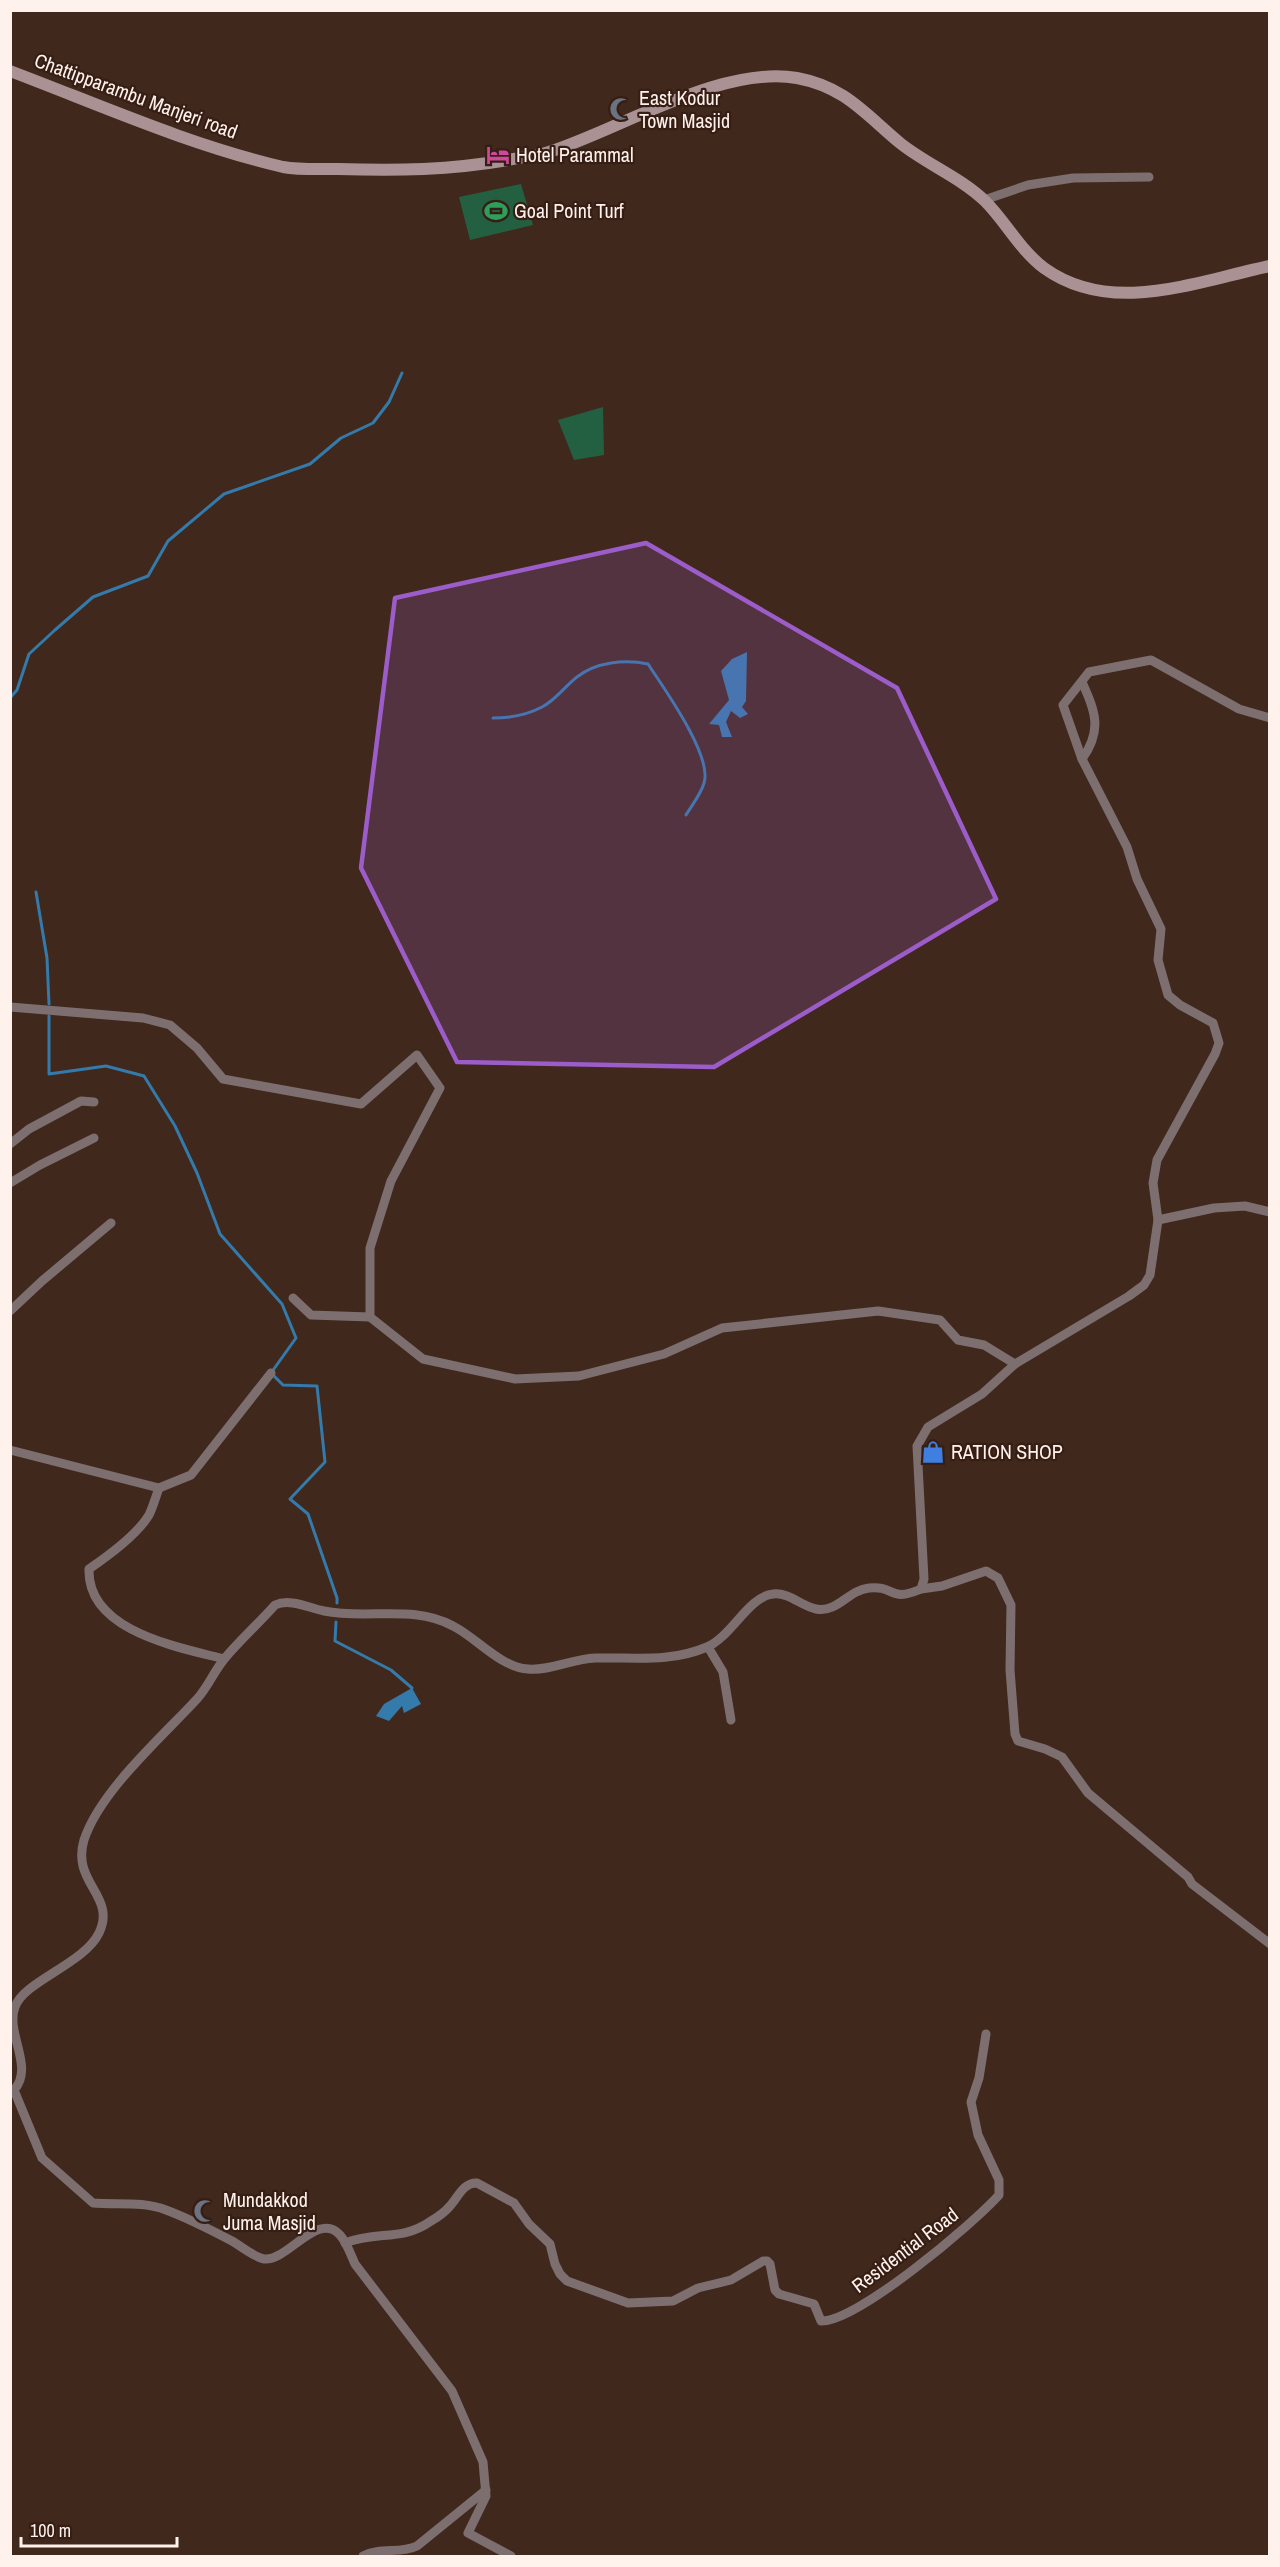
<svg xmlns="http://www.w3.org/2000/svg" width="1280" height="2567" font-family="'Archivo Narrow',sans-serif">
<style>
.green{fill:#236041}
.water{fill:#347aab}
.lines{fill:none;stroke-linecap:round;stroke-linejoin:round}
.stream{stroke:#347aab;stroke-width:3}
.street{stroke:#7d6f6f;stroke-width:9}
.secondary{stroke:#aa9294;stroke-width:12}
.marked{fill:#9c5dca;fill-opacity:0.2;stroke:#9c5dca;stroke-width:4.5;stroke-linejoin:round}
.labels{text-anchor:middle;stroke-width:4.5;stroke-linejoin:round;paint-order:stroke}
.street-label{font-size:20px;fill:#fff1eb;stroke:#361e14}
.poi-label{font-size:20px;fill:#fff1eb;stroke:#361e14;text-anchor:start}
</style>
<rect width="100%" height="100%" fill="#40281d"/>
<g class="green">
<polygon points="521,184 533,225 470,240 459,197"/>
<polygon points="603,407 604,455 574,460 558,420"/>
</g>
<g class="water">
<polygon points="747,652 746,701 742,707 748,714 740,718 731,711 726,722 732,737 722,737 719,725 709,724 729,700 721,671 732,659"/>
<polygon points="412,1688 421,1704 404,1713 402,1706 389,1721 376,1716 384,1704"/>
</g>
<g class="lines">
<g class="stream">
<polyline points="10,698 17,690 29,654 55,630 93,597 148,576 168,541 224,494 310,464 341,438 373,423 389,402 402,373"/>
<path d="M493,718C509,718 527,715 542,707C556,700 565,686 577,677C596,662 625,659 648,664C663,687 713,756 704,783C701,794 692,805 686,815"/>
<polyline points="36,892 47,958 49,1004"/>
<polyline points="49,1016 49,1074 106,1066 144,1076 175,1126 197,1173 220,1234 282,1304 296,1338 271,1373 283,1385 317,1386 325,1462 290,1499 308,1514 337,1598 337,1603"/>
<polyline points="336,1622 335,1641 391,1670 412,1688"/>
</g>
<g class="street">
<polyline points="984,200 1028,185 1073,178 1149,177"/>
<path d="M1082,682C1095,711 1103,730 1082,759"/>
<polyline points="10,1007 143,1018 170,1025 197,1048 223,1079 361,1104 417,1055 440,1088 391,1181 370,1248 370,1317 423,1359 515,1379 579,1376 664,1354 722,1328 878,1311 940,1320 958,1340 984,1345 1015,1364"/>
<polyline points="10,1144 29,1129 81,1101 94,1102"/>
<polyline points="10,1183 40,1165 94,1138"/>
<polyline points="1158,1220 1153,1183 1157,1160 1215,1054 1219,1043 1213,1023 1180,1005 1168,995 1158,960 1161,929 1137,879 1127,847 1082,759 1063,705 1089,672 1151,660 1239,709 1270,718"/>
<polyline points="293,1298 311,1315 370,1317"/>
<polyline points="10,1311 42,1281 111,1223"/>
<polyline points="10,1450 159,1488 191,1475 271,1373"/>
<path d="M159,1488C156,1496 153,1507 149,1515C137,1535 108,1556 89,1569C87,1631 178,1647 224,1659"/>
<polyline points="921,1589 942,1586 986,1571 998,1578 1011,1605 1010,1670 1015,1734 1018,1741 1045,1749 1062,1757 1088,1793 1188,1877 1192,1884 1270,1944"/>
<polyline points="708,1647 723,1672 731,1720"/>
<path d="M14,2090C35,2067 5,2033 15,2007C24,1981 84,1964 99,1933C117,1896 71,1883 84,1840C100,1791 162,1737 197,1699C208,1687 214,1671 225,1658C241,1639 259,1623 275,1605C290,1598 309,1608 324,1611C367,1620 413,1604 453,1626C477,1638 500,1667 528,1669C550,1671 572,1659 595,1658C633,1657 670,1663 707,1647C731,1637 749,1596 773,1594C789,1592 801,1606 816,1609C838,1613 848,1590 869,1588C895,1585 889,1603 921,1589L924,1579L917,1446L928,1427L982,1394L1015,1364L1129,1296L1144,1285L1150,1275L1158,1220L1214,1208L1245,1206L1270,1212"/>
<path d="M10,2092L14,2090L42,2158L93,2203C117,2205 143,2201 166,2210C188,2218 211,2230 232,2241C241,2246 254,2257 264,2259C287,2262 318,2210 340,2235C347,2243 351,2255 355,2264L452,2391L483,2462L486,2496L468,2533L511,2556"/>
<path d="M345,2243C378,2230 401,2242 431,2221C438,2217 445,2212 450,2206C458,2197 464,2182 477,2183L514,2203L529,2224L550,2244L555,2264L560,2274L567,2281L628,2303L673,2301L698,2288L731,2280L763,2261H767L770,2264L775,2290L779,2294L814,2304L821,2321C857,2322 973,2224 999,2195V2180L978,2135L971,2102L979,2078L986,2034"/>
<path d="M363,2556C380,2547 400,2554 417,2546L486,2490"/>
</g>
<path class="secondary" d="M10,71C100,105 189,145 283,167C300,170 320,169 338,169C398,171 449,170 508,160C522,157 536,156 549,152C621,129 721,65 797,78C845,87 864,113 900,143C926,164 960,177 985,201C1006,222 1020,250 1044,268C1112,317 1197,281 1270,266"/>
</g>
<path class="marked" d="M646,543L897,688L996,899L714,1067L457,1062L361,868L395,598Z"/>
<defs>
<g id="mosque-bare" transform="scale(1.8)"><path d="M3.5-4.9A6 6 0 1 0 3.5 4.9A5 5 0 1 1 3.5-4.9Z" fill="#6b7280" stroke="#361e14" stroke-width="2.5" paint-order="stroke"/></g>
<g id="hotel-bare" transform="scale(1.8)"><path d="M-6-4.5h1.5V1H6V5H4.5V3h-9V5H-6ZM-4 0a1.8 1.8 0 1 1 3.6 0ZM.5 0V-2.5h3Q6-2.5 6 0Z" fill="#d1479c" stroke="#361e14" stroke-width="2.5" paint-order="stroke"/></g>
<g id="stadium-bare" transform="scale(1.8)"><path d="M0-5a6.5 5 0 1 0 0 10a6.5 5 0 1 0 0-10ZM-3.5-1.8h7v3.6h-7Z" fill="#2e9e5b" stroke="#361e14" stroke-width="2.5" paint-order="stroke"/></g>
<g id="shop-bare" transform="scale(1.8)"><path d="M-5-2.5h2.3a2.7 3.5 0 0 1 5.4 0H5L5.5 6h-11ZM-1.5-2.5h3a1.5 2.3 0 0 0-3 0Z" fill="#3f7fe0" stroke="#361e14" stroke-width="2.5" paint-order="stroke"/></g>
</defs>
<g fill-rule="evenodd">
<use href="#mosque-bare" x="621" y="109"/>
<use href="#hotel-bare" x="498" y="155"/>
<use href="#stadium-bare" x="496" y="211"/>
<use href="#shop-bare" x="933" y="1452"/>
<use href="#mosque-bare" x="205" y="2211"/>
</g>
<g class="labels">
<g class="street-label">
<text transform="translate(136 96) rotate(20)" y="7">Chattipparambu Manjeri road</text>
<text transform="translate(905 2250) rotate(-37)" y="7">Residential Road</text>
</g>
<g class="poi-label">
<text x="639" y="105">East Kodur<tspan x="639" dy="23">Town Masjid</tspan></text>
<text x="516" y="162">Hotel Parammal</text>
<text x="514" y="218">Goal Point Turf</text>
<text x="951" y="1459">RATION SHOP</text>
<text x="223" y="2207">Mundakkod<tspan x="223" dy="23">Juma Masjid</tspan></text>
</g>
</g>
<rect width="1280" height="2567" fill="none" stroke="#fff1eb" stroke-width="24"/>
<path d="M21 2537v9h156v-9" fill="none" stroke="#fff1eb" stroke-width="3"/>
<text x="30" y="2537" font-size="18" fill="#fff1eb" stroke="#361e14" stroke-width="4.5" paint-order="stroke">100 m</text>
</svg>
